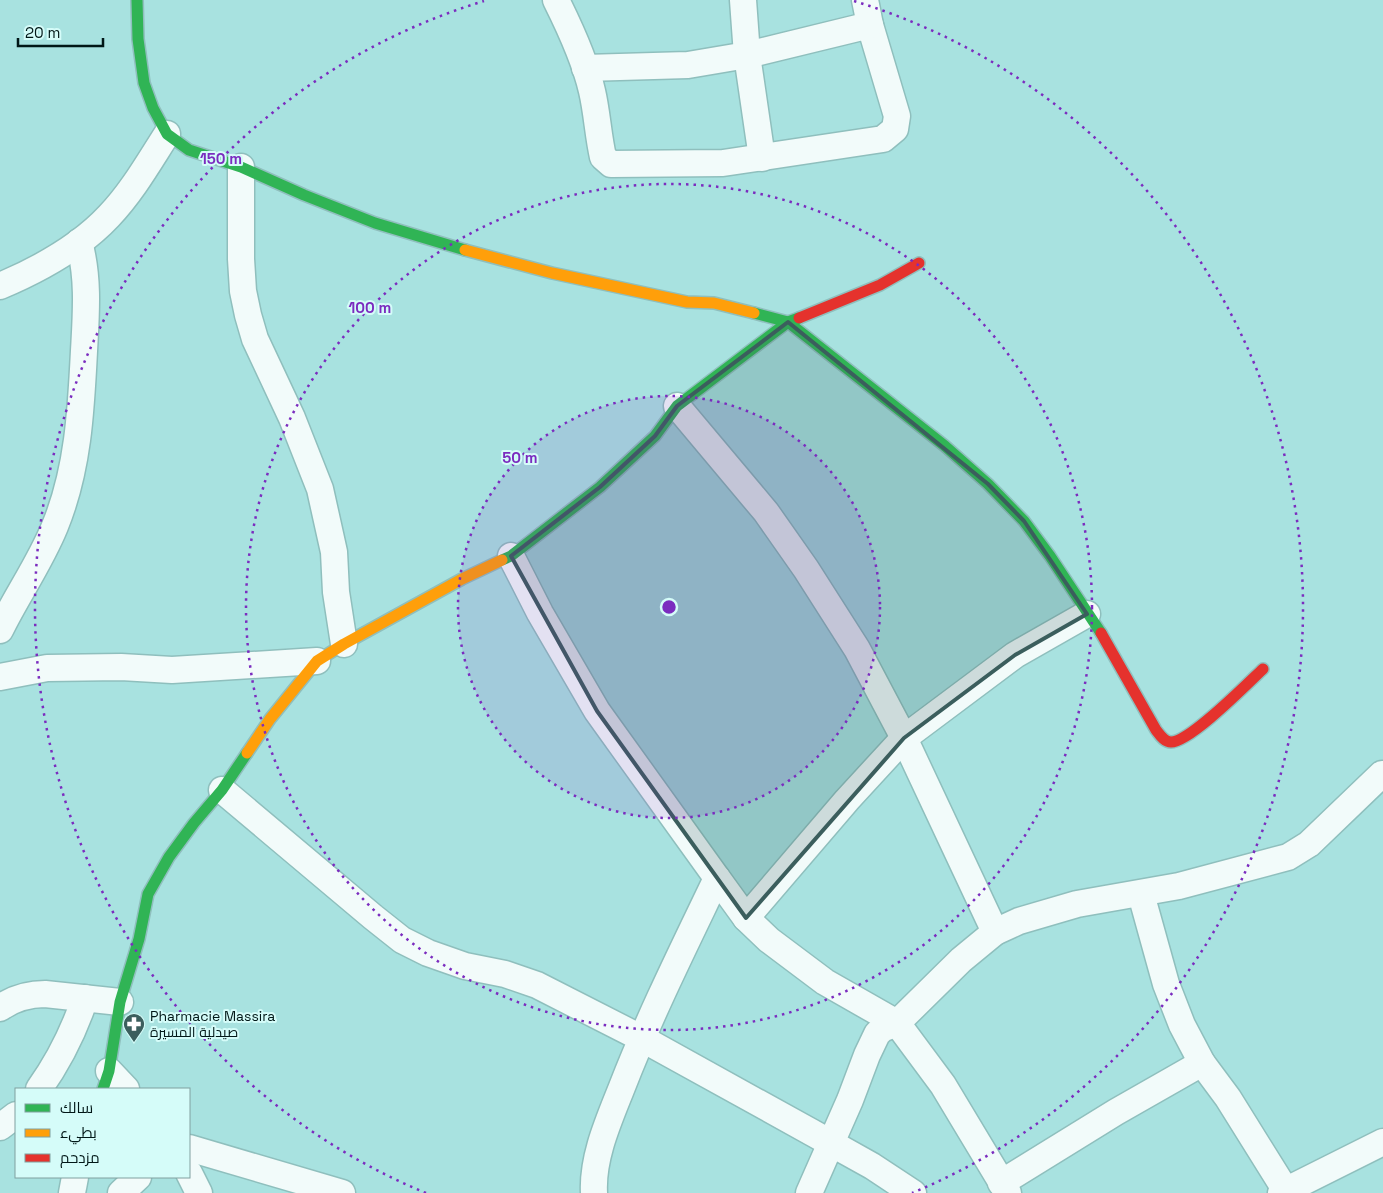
<svg xmlns="http://www.w3.org/2000/svg" width="1383" height="1193" font-family="'Space Grotesk',Cairo,sans-serif">
<style>
.lines{fill:none;stroke-linecap:round;stroke-linejoin:round}
.street-casing{stroke:#8fbfbd;stroke-width:29}
.fast-casing{stroke:#8fbfbd;stroke-width:14}
.slow-casing{stroke:#8fbfbd;stroke-width:14}
.jam-casing{stroke:#8fbfbd;stroke-width:14}
.street{stroke:#f2fbfa;stroke-width:26}
.fast{stroke:#30b455;stroke-width:11}
.slow{stroke:#ff9f0a;stroke-width:11}
.jam{stroke:#e5322d;stroke-width:11}
.marked{fill:#3b5e5d;fill-opacity:0.2;stroke:#3b5e5d;stroke-width:4;stroke-linejoin:round}
.ring{fill:none;stroke:#7b2cbf;stroke-width:2.5;stroke-dasharray:2.5 5}
.labels{text-anchor:middle;stroke-width:4;stroke-linejoin:round;paint-order:stroke}
.poi-label{font-size:14px;fill:#011717;stroke:#d5fcf9;text-anchor:start}
.centre{fill:#7b2cbf;stroke:#d5fcf9;stroke-width:2.5}
.ring-label{font-size:15px;text-anchor:middle;font-weight:bold;fill:#7b2cbf;stroke:#d5fcf9;stroke-width:4;stroke-linejoin:round;paint-order:stroke}
</style>
<rect width="100%" height="100%" fill="#a8e2e0"/>
<g class="lines">
<g class="street-casing">
<g id="street">
<path d="M556,0C570,28 585,60 592,91C597,112 598,135 603,157L611,164L723,163L883,139L895,129L897,116L870,25L865,0"/>
<polyline points="743,0 747,55 762,158"/>
<polyline points="585,68 688,65 747,55 870,25"/>
<polyline points="241,167 241,259 243,291 248,315 255,339 292,418 320,489 334,552 336,592 344,644"/>
<path d="M0,286C38,270 80,247 109,216C132,192 149,162 167,134"/>
<polyline points="677,406 766,512 806,569 857,649 904,738 995,932"/>
<path d="M511,556L540,613L597,711L717,878C684,947 650,1015 622,1087C609,1120 592,1157 594,1193"/>
<path d="M0,630C17,595 40,563 55,526C78,470 81,411 84,351C86,314 89,278 79,242"/>
<polyline points="0,677 47,668 121,667 172,670 317,661"/>
<polyline points="222,790 373,917 402,940 428,953 465,966 505,974 537,985 641,1038 811,1132 872,1166 913,1193"/>
<polyline points="717,878 746,918 769,940 825,982 897,1023 943,1085 1008,1193"/>
<polyline points="1141,894 1166,984 1182,1025 1202,1063 1228,1098 1286,1191"/>
<polyline points="746,918 847,800 904,738 1015,655 1087,614"/>
<path d="M0,1008C14,998 28,994 45,994L120,1002"/>
<polyline points="109,1071 126,1089"/>
<path d="M39,1089C59,1061 74,1031 85,998"/>
<polyline points="0,1127 16,1115"/>
<polyline points="189,1148 342,1193"/>
<polyline points="189,1173 199,1193"/>
<polyline points="1001,1183 1116,1112 1202,1063"/>
<polyline points="72,1193 75,1177"/>
<polyline points="121,1193 138,1177"/>
<polyline points="809,1193 850,1100 867,1055 877,1034 882,1029 897,1023 961,960 995,932 1019,921 1077,904 1179,886 1288,857 1309,844 1382,774"/>
<polyline points="1281,1193 1383,1142"/>
</g>
</g>
<g class="fast-casing">
<g id="fast">
<polyline points="137,0 138,39 144,83 153,108 167,134 189,150 241,167 304,195 375,223 465,250"/>
<polyline points="754,313 788,322 945,446 988,484 1024,521 1050,556 1101,633"/>
<polyline points="502,560 511,556 600,487 655,436 677,406 788,322 799,318"/>
<polyline points="103,1089 109,1071 120,1002 139,939 148,894 169,857 194,823 222,790 247,753"/>
</g>
</g>
<g class="slow-casing">
<g id="slow">
<polyline points="465,250 552,273 687,302 714,303 754,313"/>
<polyline points="247,753 270,719 317,661 344,644 462,579 502,560"/>
</g>
</g>
<g class="jam-casing">
<g id="jam">
<polyline points="799,318 880,285 919,263"/>
<path d="M1101,633L1156,730C1160,735 1164,742 1171,742C1190,742 1247,684 1263,669"/>
</g>
</g>
<use href="#street" class="street"/>
<use href="#fast" class="fast"/>
<use href="#slow" class="slow"/>
<use href="#jam" class="jam"/>
</g>
<path class="marked" d="M788,322L988,484L1024,521L1087,614L1015,655L904,738L746,918L597,711L511,556L600,487L655,436L677,406Z"/>
<circle cx="669" cy="607" r="211" fill="#7b2cbf" fill-opacity=".12"/>
<g class="ring">
<circle cx="669" cy="607" r="211"/>
<circle cx="669" cy="607" r="423"/>
<path d="M426 1193A634 634 0 0 1 484 1M854 1A634 634 0 0 1 912 1193"/>
</g>
<defs>
<g id="pharmacy-pin" transform="scale(1.125)"><path d="M0 17L-7.5 6A9.5 9.5 0 1 1 7.5 6Z" fill="#3b5e5d" stroke="#d5fcf9"/><path d="M-2-6h4v4h4v4h-4v4h-4v-4h-4v-4h4Z" fill="#fff"/></g>
</defs>
<g fill-rule="evenodd">
<use href="#pharmacy-pin" x="134" y="1024"/>
</g>
<g class="labels">
<g class="poi-label">
<text x="150" y="1021">Pharmacie Massira<tspan x="150" dy="16">صيدلية المسيرة</tspan></text>
</g>
</g>
<circle cx="669" cy="607" r="8" class="centre"/>
<g class="ring-label">
<text x="221" y="164">150 m</text>
<text x="370" y="313">100 m</text>
<text x="520" y="463">50 m</text>
</g>
<rect x="15" y="1088" width="175" height="90" fill="#d5fcf9" stroke="#80a09f"/>
<rect x="25" y="1104" width="25" height="8" fill="#30b455" stroke="#80a09f"/>
<text x="60" y="1113" font-size="15" fill="#011717">سالك</text>
<rect x="25" y="1129" width="25" height="8" fill="#ff9f0a" stroke="#80a09f"/>
<text x="60" y="1138" font-size="15" fill="#011717">بطيء</text>
<rect x="25" y="1154" width="25" height="8" fill="#e5322d" stroke="#80a09f"/>
<text x="60" y="1163" font-size="15" fill="#011717">مزدحم</text>
<path d="M18 38v8h85v-8" fill="none" stroke="#011717" stroke-width="2.5"/>
<text x="25" y="38" font-size="15" fill="#011717" stroke="#d5fcf9" stroke-width="4" paint-order="stroke">20 m</text>
</svg>
